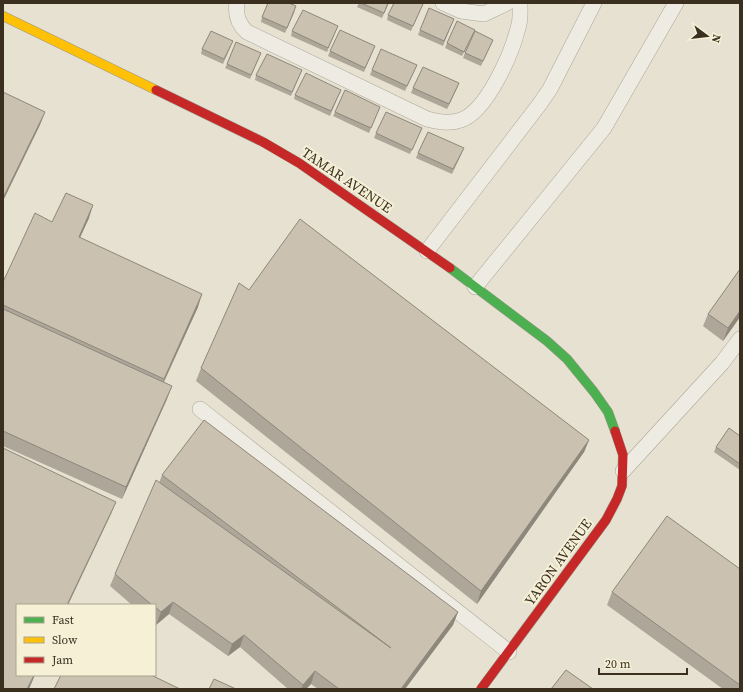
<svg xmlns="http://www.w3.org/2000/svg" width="743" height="692" font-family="'Source Serif 4',serif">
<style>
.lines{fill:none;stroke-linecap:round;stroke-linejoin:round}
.lane-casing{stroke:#aca699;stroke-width:16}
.fast-casing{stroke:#9b9689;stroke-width:10}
.slow-casing{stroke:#9b9689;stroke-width:10}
.jam-casing{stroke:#9b9689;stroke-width:10}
.lane{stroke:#eeebe2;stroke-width:15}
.fast{stroke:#4caf50;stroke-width:9}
.slow{stroke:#ffc107;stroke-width:9}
.jam{stroke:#c62828;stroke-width:9}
.wall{fill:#aea698}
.shaded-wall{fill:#8d877c}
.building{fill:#cac1b1;stroke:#8d877c}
.labels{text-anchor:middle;stroke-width:4;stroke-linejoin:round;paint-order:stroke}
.street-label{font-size:14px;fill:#3b3020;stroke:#f6f0d7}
</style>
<rect width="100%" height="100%" fill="#e6e1d0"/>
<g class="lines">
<g class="lane-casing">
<g id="lane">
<path d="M237,3C235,15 238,24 247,32L427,119C438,122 450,124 461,120C487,111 512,53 518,28C521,20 520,11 520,3"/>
<polyline points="443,3 461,11 484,14 507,3"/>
<polyline points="427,251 539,105 550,89 594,3"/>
<polyline points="475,287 604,128 676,3"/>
<polyline points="200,409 509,652"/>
<polyline points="623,471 722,363 740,339"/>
</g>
</g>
<g class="fast-casing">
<polyline id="fast" points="450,268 547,341 567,359 594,392 608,412 615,431"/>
</g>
<g class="slow-casing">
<polyline id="slow" points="3,16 156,90"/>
</g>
<g class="jam-casing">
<g id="jam">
<polyline points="156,90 263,142 299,163 450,268"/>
<polyline points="481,689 606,520 617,499 622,486 623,455 615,431"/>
</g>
</g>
<use href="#lane" class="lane"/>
<use href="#fast" class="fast"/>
<use href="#slow" class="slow"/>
<use href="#jam" class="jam"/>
</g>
<g class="wall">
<polygon points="359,3 389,3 382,18 357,7"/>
<polygon points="423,4 411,31 387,20 388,15"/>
<polygon points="295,11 285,33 261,22 262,17"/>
<polygon points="452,24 443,46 418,35 420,30"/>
<polygon points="338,26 327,52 291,36 292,31"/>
<polygon points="473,34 462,56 445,48 447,43"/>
<polygon points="493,40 481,66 463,58 465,53"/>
<polygon points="231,46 223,64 201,54 202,49"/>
<polygon points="375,46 364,72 328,56 330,51"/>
<polygon points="261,53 250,79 225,68 227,64"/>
<polygon points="417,65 405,91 370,75 372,70"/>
<polygon points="302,70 291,96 255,80 256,75"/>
<polygon points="459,83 447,109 411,93 413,88"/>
<polygon points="341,90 330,116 294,99 295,95"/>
<polygon points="380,107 369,133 333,116 335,112"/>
<polygon points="422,128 410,154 374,138 376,133"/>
<polygon points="418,153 462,153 452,174 416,158"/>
<polygon points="89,218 80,238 198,307 164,382 167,399 122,499 3,446 3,282 52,222"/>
<polygon points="249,290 589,440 584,452 477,604 196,381 201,368"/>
<polygon points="708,314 740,317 723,341 703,326"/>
<polygon points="740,436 740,470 714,452 716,447"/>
<polygon points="162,475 458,612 453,625 405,689 318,689 311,684 306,689 288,689 240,647 228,656 169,614 156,625 155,624 155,605 132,605 110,586 115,574 159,483"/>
<polygon points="740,569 740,689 723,689 607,605 612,592"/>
</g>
<g class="shaded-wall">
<polygon points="459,83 457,88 447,109 449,104"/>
<polygon points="45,112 40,125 3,201 3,198"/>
<polygon points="93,205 89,218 74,250 79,237"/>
<polygon points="202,294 198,307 159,392 164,379"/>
<polygon points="740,311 740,317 723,341 728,328"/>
<polygon points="172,386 167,399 122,499 126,487"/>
<polygon points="589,440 584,452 477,604 481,591"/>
<polygon points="116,502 111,514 68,605 67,605"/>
<polygon points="173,602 169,614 156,625 161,612"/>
<polygon points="458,612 453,625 405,689 401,689 417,667"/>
<polygon points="244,635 240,647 228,656 232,644"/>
<polygon points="315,671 311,684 306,689 301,689 303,685"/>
<polygon points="34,675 35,675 29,689 27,689"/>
</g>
<g class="building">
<polygon points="268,3 289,3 296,6 287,28 262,17"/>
<polygon points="361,3 388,3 384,13"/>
<polygon points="394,3 420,3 423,4 413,26 388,15"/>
<polygon points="429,8 454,19 444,41 420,30"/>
<polygon points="303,10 338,26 328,48 292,31"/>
<polygon points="457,21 475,30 464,52 447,43"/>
<polygon points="340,30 375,46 365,68 330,51"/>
<polygon points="211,31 233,41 224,59 202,49"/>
<polygon points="475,31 493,40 483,61 465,53"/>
<polygon points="236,42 261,53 251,75 227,64"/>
<polygon points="381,49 417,65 407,86 372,70"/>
<polygon points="267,54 302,70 292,92 256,75"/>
<polygon points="423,67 459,83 449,104 413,88"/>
<polygon points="306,73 341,90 331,111 295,95"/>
<polygon points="345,90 380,107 371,128 335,112"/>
<polygon points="3,92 45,112 3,198"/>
<polygon points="386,112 422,128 412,150 376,133"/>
<polygon points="428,132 464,148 453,169 418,153"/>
<polygon points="66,193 93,205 79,237 202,294 164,379 3,305 3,282 35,213 52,222"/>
<polygon points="300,219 589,440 481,591 201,368 239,283 249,290"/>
<polygon points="740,269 740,311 728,328 708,314"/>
<polygon points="3,309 172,386 126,487 3,431"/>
<polygon points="204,420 458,612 417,667 401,689 339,689 315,671 303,685 244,635 232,644 173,602 161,612 155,607 155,605 152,605 115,574 156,480 391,648 162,475"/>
<polygon points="729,428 740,436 740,464 716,447"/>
<polygon points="3,448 116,502 67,605 17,605 17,675 34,675 27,689 3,689"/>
<polygon points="667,516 740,569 740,685 612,592"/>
<polygon points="566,670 593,689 551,689"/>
<polygon points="61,675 151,675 180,689 54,689"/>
<polygon points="214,679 236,689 209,689"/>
</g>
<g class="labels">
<g class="street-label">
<text transform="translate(347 180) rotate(34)" y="5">TAMAR AVENUE</text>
<text transform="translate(558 562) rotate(-54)" y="5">YARON AVENUE</text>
</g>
</g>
<rect width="743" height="692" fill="none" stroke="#3b3020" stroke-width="8"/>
<rect x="16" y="604" width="140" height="72" fill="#f6f0d7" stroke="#aba38e"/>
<rect x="24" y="617" width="20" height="6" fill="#4caf50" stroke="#aba38e"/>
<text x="52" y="624" font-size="12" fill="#3b3020">Fast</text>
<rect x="24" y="637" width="20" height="6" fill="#ffc107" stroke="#aba38e"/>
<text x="52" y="644" font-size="12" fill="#3b3020">Slow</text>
<rect x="24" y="657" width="20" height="6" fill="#c62828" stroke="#aba38e"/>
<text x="52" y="664" font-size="12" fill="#3b3020">Jam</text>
<g transform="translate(707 36) rotate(105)" stroke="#f6f0d7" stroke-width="3" paint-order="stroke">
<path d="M0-3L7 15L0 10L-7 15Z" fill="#3b3020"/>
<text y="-6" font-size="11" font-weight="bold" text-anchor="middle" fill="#3b3020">N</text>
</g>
<path d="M599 668v6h88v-6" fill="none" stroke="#3b3020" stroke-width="2"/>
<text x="605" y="668" font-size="12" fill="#3b3020" stroke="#f6f0d7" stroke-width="3" paint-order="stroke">20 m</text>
</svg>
